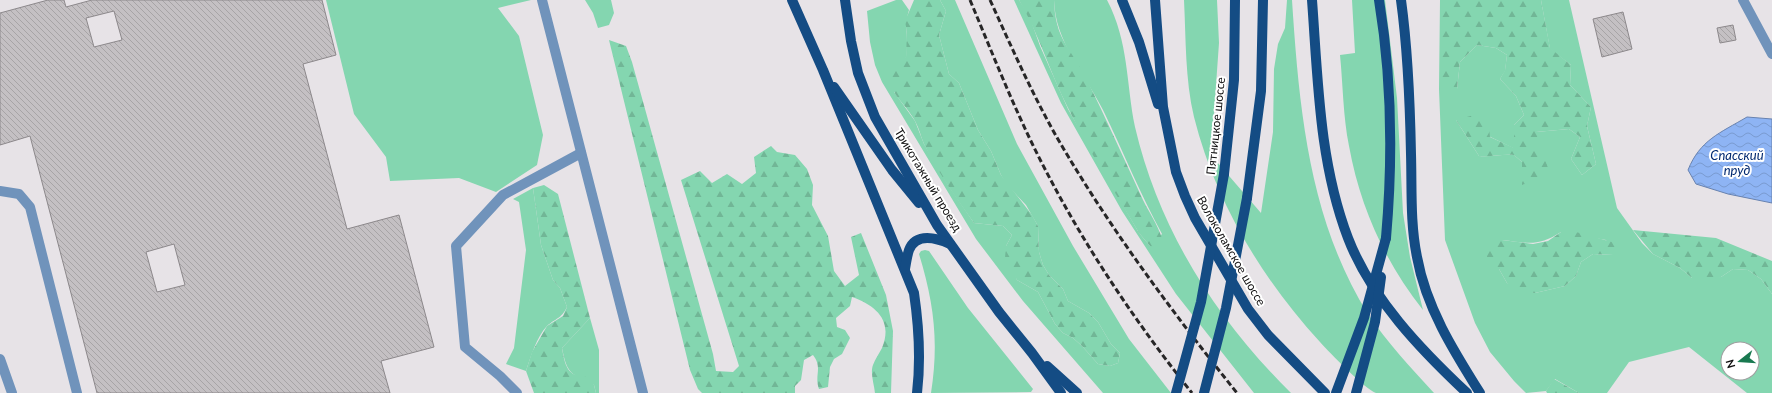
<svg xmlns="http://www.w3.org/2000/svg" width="1772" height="393" font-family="Lato,sans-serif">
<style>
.grass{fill:#84d6b0;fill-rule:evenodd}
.forest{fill:url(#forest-firs)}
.water{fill:url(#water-waves);stroke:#6882af}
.building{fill:url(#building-back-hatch);stroke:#8c888b;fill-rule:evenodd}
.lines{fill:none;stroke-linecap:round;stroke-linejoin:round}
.minor{stroke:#7093bb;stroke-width:10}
.major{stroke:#144c84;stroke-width:10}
.rail{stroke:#272627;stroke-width:3;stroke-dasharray:6 3;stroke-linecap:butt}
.major-bridge{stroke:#144c84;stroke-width:10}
.labels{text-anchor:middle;stroke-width:4;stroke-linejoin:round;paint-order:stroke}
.street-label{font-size:12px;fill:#0e0d0e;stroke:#fff}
.water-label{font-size:13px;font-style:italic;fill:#00286f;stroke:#fff}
</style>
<defs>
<pattern id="forest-firs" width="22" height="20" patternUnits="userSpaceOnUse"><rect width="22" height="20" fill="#84d6b0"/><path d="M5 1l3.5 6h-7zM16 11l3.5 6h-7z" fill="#71b696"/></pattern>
<pattern id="water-waves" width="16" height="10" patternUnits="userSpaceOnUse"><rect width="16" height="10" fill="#8eb4f4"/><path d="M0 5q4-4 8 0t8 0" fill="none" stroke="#799ad0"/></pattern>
<pattern id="building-back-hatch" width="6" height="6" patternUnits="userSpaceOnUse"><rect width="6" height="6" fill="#c4c0c3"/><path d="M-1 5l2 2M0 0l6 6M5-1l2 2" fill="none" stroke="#a7a4a6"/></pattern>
</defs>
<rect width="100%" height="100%" fill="#e7e3e7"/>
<g class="grass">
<polygon points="326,0 531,0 498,8 519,36 543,135 537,165 496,192 459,178 390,181 386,157 354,114"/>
<polygon points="585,0 611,0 614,13 609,25 598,28 593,13"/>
<path d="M896,0H902L909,10C904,25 909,41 906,57C904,69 898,81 894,92L915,121L924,144L948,185L974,223L1003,226L1012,235L1006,246L1017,280L1038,292L1055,324L1063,333L1073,338L1082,346L1098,364L1110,366L1118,363L1120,353L1111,344L1098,322L1089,313L1068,301L1063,289L1049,275L1043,265L1039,252L1038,226L1026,205L1007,185L1001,175L991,151L978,130L959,83L949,74L939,35L946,11L940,0H955L1017,144L1073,246L1129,339L1171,393H1103L1023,301L976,239L882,82L875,65L870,42L867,11Z"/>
<path d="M1014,0H1019L1029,15L1040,46L1068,109L1139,233L1150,246L1162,234C1140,194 1123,151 1103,110C1085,74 1055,42 1054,0H1107C1129,42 1126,83 1135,127C1159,230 1216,319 1291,393H1254L1176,294L1122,211L1061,103Z"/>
<path d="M1184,0H1217L1219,43L1211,155L1261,213L1273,132L1274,69L1278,44L1285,28L1287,0H1292C1299,108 1309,220 1368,314C1387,342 1411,368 1434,393C1422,393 1385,393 1376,393C1366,390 1329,352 1320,342C1262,279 1215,201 1194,117C1185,79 1186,39 1184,0Z"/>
<path d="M1352,0H1385L1397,98L1403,213L1410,257L1423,310C1385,262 1360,207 1349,146C1343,116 1343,85 1340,55L1355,53Z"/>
<path d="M1541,0H1569L1617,208L1642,243L1653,254L1680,268L1692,278L1721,277L1733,269L1748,270L1761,279L1772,294V393H1747L1689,347L1629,362L1607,393H1579L1555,379L1546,391L1526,393L1514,381L1490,352L1475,323L1445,240L1439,89H1457L1460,62L1477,45L1496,48L1507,55L1505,71L1500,79L1516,96L1524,115L1514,125L1515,149L1456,120L1479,156C1492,157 1501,154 1514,155L1522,162L1523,185L1536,132L1569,129L1580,137L1571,159L1582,175L1596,164L1587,126L1591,107L1570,85L1571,65L1550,49ZM1561,232L1606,240L1613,255L1593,254L1581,262L1576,276L1565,286L1535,293L1507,283L1499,269L1502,240C1528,243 1538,247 1561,232ZM1728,349H1752V373H1728Z"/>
<path d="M533,188L541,245L553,280L560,288L567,307C561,319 556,318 547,326C537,336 530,358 526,371L506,364L514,348L526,250L519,202L513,199Z"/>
<path d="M925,250L929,251L968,308L1033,389L1031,392L931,393C939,342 934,303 919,254L921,251Z"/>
<path d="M590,318L599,350V393H596L594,385C571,374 567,374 562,348Z"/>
</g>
<g class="forest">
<path d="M914,0H940L946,11L939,35L949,74L959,83L978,130L991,151L1001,175L1032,215L1038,226L1039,252L1043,265L1049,275L1063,289L1068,301L1089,313L1098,322L1111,344L1120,353L1118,363L1110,366L1098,364L1082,346L1073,338L1063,333L1055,324L1038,292L1017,280L1005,258L1006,246L1012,235L1003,226L974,223C956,198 938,172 924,144C921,137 919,128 915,121C905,102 889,95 888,71L906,57L907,32L905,21Z"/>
<path d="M1019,0H1054C1055,39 1070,47 1086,78C1106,118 1124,159 1143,200C1151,216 1161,229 1164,247L1150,246L1139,233C1115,192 1089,151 1068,108C1050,73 1039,34 1019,0Z"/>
<path d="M1440,0H1541L1550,48L1571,65L1570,85L1591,107L1587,126L1596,164L1582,175L1571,159L1580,137L1569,129L1536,132L1550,174L1522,185V162L1514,155C1501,154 1492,157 1479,156L1456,120L1474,115L1488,120L1490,137L1514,148V125L1524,115L1516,96L1500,79L1505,70L1507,55L1496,48L1477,45L1460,62L1457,89H1439Z"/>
<path d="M609,40L626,46L632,62L713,354L716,371L733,372L739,366L681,180L700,171L712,183L727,174L742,184L756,173L754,157L771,146L777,152L795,155L807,169L813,185L812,205L828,236L834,271L845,286L859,275L851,237L861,233L886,295L893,331L891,393H875C874,384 870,373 873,365C875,359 879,354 882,348C893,321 877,306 852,297L850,306L836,318L837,327L845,330L850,338L842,354L834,359L830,367L828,387L819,389C814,375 823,368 813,355L804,360L801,380L795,386V393H702L698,389L690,370Z"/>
<path d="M544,185L558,194L590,318L562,348C565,365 567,377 587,377L594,385L596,393H534L526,371L532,352L547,326L563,316L567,307L560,288L553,280L541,245L533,188Z"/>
<polygon points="1633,230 1716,238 1772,261 1772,294 1761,279 1748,270 1733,269 1721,277 1707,282 1692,278 1680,268 1653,254"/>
<polygon points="1561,232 1576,232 1623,245 1613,255 1593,254 1581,262 1576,276 1565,286 1535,293 1519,292 1507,283 1499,269 1487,259 1487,243 1502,240 1533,244 1548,241"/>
<polygon points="1554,379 1579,393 1547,393 1546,391"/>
</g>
<path class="water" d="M1747,117L1772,119V203L1728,194L1696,184L1688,170C1700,140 1720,133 1747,117Z"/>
<g class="building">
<path d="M48,0H64L66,7L92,0H322L336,55L303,64L347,229L399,215L434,347L381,361L390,393H97L30,136L0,145V13ZM114,11L122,40L94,47L86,18ZM174,244L185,285L157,292L146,252Z"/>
<polygon points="1623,12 1632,49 1602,57 1593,19"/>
<polygon points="1733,25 1736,40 1720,43 1717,28"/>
</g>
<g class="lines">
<g class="minor">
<polyline points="542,0 643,393"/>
<polyline points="1743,0 1772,54"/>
<polyline points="0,191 19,194 30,207 77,393"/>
<polyline points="0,359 12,393"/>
<polyline points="517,393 500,376 465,347 456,246 503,195 581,153"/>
</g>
<g class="major">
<path d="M792,0L823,70L914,293C919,327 921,359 917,393"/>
<polyline points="845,0 851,41 858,73 875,117 937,225 999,312 1032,353 1061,393"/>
<polyline points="1122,0 1139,42 1158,104"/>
<polyline points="1155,0 1163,107 1176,172 1185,196 1195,218 1248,309 1268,335 1325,393"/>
<path d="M1312,0C1318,80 1319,162 1348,238C1371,298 1421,350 1467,393"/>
<path d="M1379,0C1392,79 1393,158 1386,238"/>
<path d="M1401,0C1408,51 1410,102 1411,154C1412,188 1410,223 1417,257C1426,307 1453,350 1480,393"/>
<polyline points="834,87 892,170 919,203"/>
<polyline points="1224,174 1234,80 1235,0"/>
<polyline points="1247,198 1261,91 1263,0"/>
<path d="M905,269C906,263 907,256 909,250C916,232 937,238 950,244"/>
<polyline points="1047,366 1077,393"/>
</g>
<g class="rail">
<path d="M970,0C994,57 1017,116 1046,171C1087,250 1137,324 1192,393"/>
<path d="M990,0C1012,48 1033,96 1059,141C1111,230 1173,313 1237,393"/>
</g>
<g class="major-bridge">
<polyline points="1176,393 1201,302 1224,174"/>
<polyline points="1204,393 1226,308 1247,198"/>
<polyline points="1336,393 1364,318 1386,238"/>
<polyline points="1356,393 1375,322 1381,277"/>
</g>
</g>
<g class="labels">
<g class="street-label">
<text transform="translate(1216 126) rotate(-84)" y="4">Пятницкое шоссе</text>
<text transform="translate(928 180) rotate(59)" y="4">Трикотажный проезд</text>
<text transform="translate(1231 251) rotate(60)" y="4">Волоколамское шоссе</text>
</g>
<g class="water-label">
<text x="1737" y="160">Спасский<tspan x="1737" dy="15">пруд</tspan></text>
</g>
</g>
<g transform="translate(1740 361) rotate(253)"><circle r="19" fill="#ffffff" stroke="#9f9e9f"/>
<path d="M0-3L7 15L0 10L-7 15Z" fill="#197950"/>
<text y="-6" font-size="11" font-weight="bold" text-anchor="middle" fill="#0e0d0e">N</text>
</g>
</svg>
